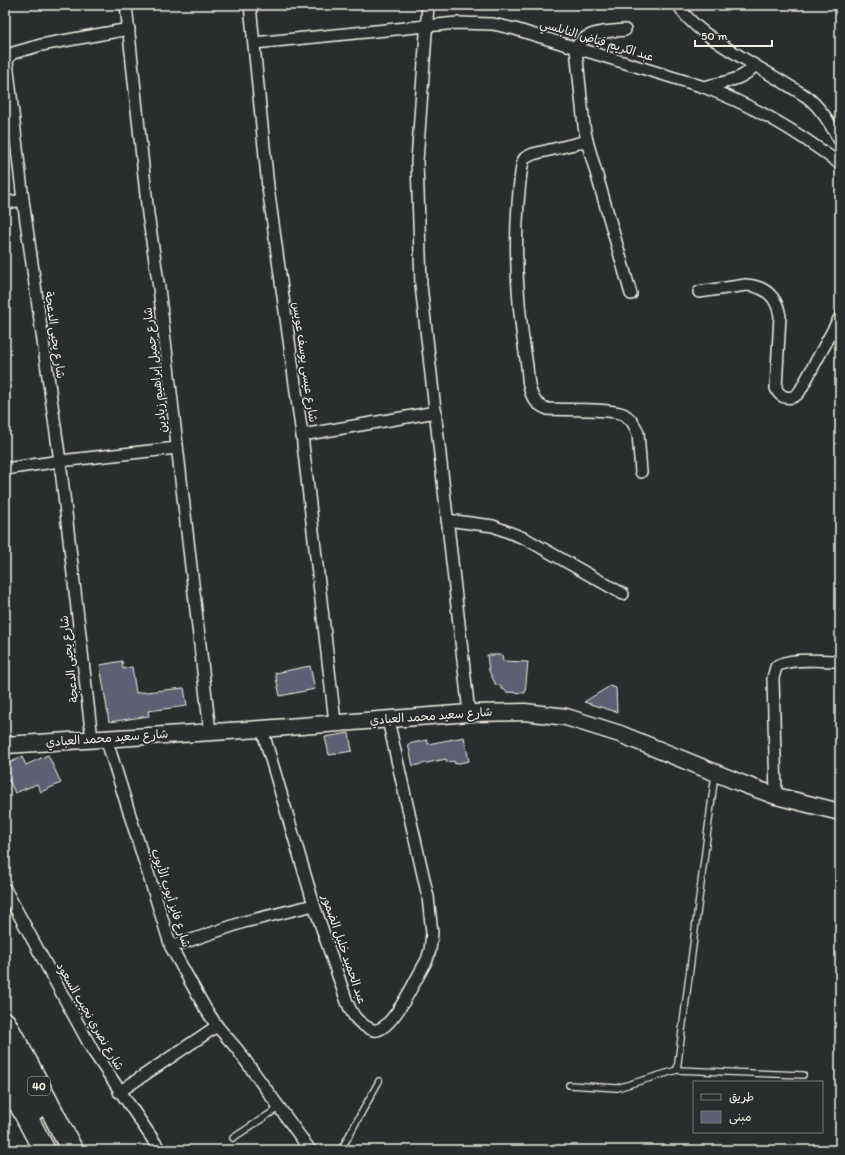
<svg xmlns="http://www.w3.org/2000/svg" width="845" height="1155" font-family="Itim,'Playpen Sans Arabic',sans-serif">
<style>
.building{fill:#5d6072;stroke:#f4f1e8}
.lines{fill:none;stroke-linecap:round;stroke-linejoin:round}
.lane-casing{stroke:#f4f1e8;stroke-width:8}
.street-casing{stroke:#f4f1e8;stroke-width:14}
.secondary-casing{stroke:#f4f1e8;stroke-width:19}
.highway-casing{stroke:#f4f1e8;stroke-width:24}
.lane{stroke:#2a2d2e;stroke-width:5.5}
.street{stroke:#2a2d2e;stroke-width:11}
.secondary{stroke:#2a2d2e;stroke-width:16}
.highway{stroke:#2a2d2e;stroke-width:21}
.labels{text-anchor:middle;stroke-width:3.5;stroke-linejoin:round;paint-order:stroke}
.shield{fill:#2a2d2e;stroke:#b7b6b0;stroke-width:1}
.shield-label{font-size:11px;font-weight:bold;fill:#f4f1e8}
.street-label{font-size:12px;fill:#f4f1e8;stroke:#2a2d2e}
</style>
<rect width="100%" height="100%" fill="#2a2d2e"/>
<filter id="ink" filterUnits="userSpaceOnUse"><feTurbulence type="fractalNoise" baseFrequency=".025" numOctaves="2"/><feDisplacementMap in="SourceGraphic" scale="8" xChannelSelector="R" yChannelSelector="G"/><feConvolveMatrix kernelMatrix="1 2 1 2 8 2 1 2 1" color-interpolation-filters="sRGB"/></filter>
<g filter="url(#ink)">
<g class="building">
<polygon points="487,655 502,655 503,661 528,662 525,693 506,692 505,690 501,689 501,686 496,685 489,671"/>
<polygon points="122,661 123,669 132,667 136,693 184,688 187,706 148,711 149,716 109,722 100,665"/>
<polygon points="310,666 315,689 280,696 275,673"/>
<polygon points="610,686 616,688 617,712 584,702"/>
<polygon points="349,733 352,751 329,755 325,737"/>
<polygon points="464,737 469,761 455,764 454,761 447,762 446,759 413,766 408,744 427,740 428,744"/>
<polygon points="48,755 61,783 41,792 37,784 15,793 9,780 5,782 5,765 22,757 26,765"/>
</g>
<g class="lines">
<g class="lane-casing">
<g id="lane">
<polyline points="677,1070 715,774"/>
<polyline points="569,1085 617,1088 677,1070 803,1075"/>
<polyline points="233,1138 280,1107"/>
<polyline points="341,1150 379,1081"/>
</g>
</g>
<g class="street-casing">
<g id="street">
<polyline points="126,5 148,214 159,288 210,732"/>
<polyline points="250,5 268,187 302,435 335,722"/>
<polyline points="428,5 417,161 421,285 469,713"/>
<path d="M679,5C689,28 735,53 756,66C773,76 790,86 807,97C822,109 830,124 840,141"/>
<path d="M625,30C609,32 583,30 576,49L584,126L587,141L631,294"/>
<path d="M254,43L457,23L493,24L515,29L704,87C756,107 795,130 840,164"/>
<path d="M704,87C722,82 744,81 754,65"/>
<path d="M587,141L533,154L525,158L523,161C520,175 519,190 518,204C514,258 518,312 527,366C528,376 528,390 534,399C537,404 542,407 548,409C565,410 610,408 623,414C631,418 635,425 638,433L641,472"/>
<polyline points="5,203 23,200"/>
<path d="M699,292L746,285C765,286 777,297 780,316L776,388C780,399 793,401 800,391L840,317"/>
<polyline points="302,435 436,412"/>
<polyline points="5,469 60,461 177,448"/>
<polyline points="447,520 493,526 526,539 623,594"/>
<path d="M262,729L314,905L347,1002C352,1013 354,1019 365,1026C369,1028 372,1031 377,1030C395,1026 417,976 427,960L430,950L432,933L428,897L388,720"/>
<polyline points="106,738 171,947 205,1008 217,1026 237,1049 310,1150"/>
<polyline points="92,739 60,461 23,200 7,62 9,57 13,53 41,45 129,29"/>
<path d="M776,796L773,678L776,667C788,657 824,661 840,661"/>
<polyline points="5,889 93,1051 160,1150"/>
<polyline points="171,947 244,922 314,905"/>
<polyline points="119,1092 217,1026"/>
</g>
</g>
<g class="secondary-casing">
<polyline id="secondary" points="5,745 262,729 469,713 525,712 566,717 620,734 743,784 776,796 840,812"/>
</g>
<g class="highway-casing">
<g id="highway">
<polyline points="5,1023 26,1061 72,1150"/>
<polyline points="5,1058 35,1109"/>
<polyline points="16,1097 44,1150"/>
</g>
</g>
<use href="#lane" class="lane"/>
<use href="#street" class="street"/>
<use href="#secondary" class="secondary"/>
<use href="#highway" class="highway"/>
</g>
</g>
<g class="labels">
<rect class="shield" x="28" y="1077" width="22" height="18" rx="3"/>
<g class="shield-label">
<text x="39" y="1090">40</text>
</g>
<g class="street-label">
<text transform="translate(597 40) rotate(17)" y="4">عبد الكريم فياض النابلسي</text>
<text transform="translate(55 335) rotate(82)" y="4">شارع يحيى الدعجة</text>
<text transform="translate(305 362) rotate(82)" y="4">شارع عيسى يوسف عويس</text>
<text transform="translate(155 370) rotate(-97)" y="4">شارع جميل إبراهيم زيادين</text>
<text transform="translate(69 659) rotate(-97)" y="4">شارع يحيى الدعجة</text>
<text transform="translate(431 716) rotate(-4)" y="4">شارع سعيد محمد العبادي</text>
<text transform="translate(107 738) rotate(-4)" y="4">شارع سعيد محمد العبادي</text>
<text transform="translate(171 898) rotate(72)" y="4">شارع فايز أيوب الأيوب</text>
<text transform="translate(344 949) rotate(71)" y="4">عبد الحميد خليل الضمور</text>
<text transform="translate(90 1016) rotate(60)" y="4">شارع نصري نجيب السعود</text>
</g>
</g>
<rect width="845" height="1155" fill="none" stroke="#2a2d2e" stroke-width="20"/>
<rect x="10" y="10" width="825" height="1135" fill="none" stroke="#f4f1e8" stroke-width="1.5" filter="url(#ink)"/>
<rect x="693" y="1081" width="130" height="52" fill="#2a2d2e" stroke="#7b7b78"/>
<rect x="701" y="1094" width="20" height="6" fill="#2a2d2e" stroke="#7b7b78"/>
<text x="729" y="1101" font-size="12" fill="#f4f1e8">طريق</text>
<rect x="701" y="1111" width="20" height="12" fill="#5d6072" stroke="#7b7b78"/>
<text x="729" y="1121" font-size="12" fill="#f4f1e8">مبنى</text>
<path d="M695 40v6h77v-6" fill="none" stroke="#f4f1e8" stroke-width="2"/>
<text x="701" y="40" font-size="12" fill="#f4f1e8" stroke="#2a2d2e" stroke-width="3" paint-order="stroke">50 m</text>
</svg>
